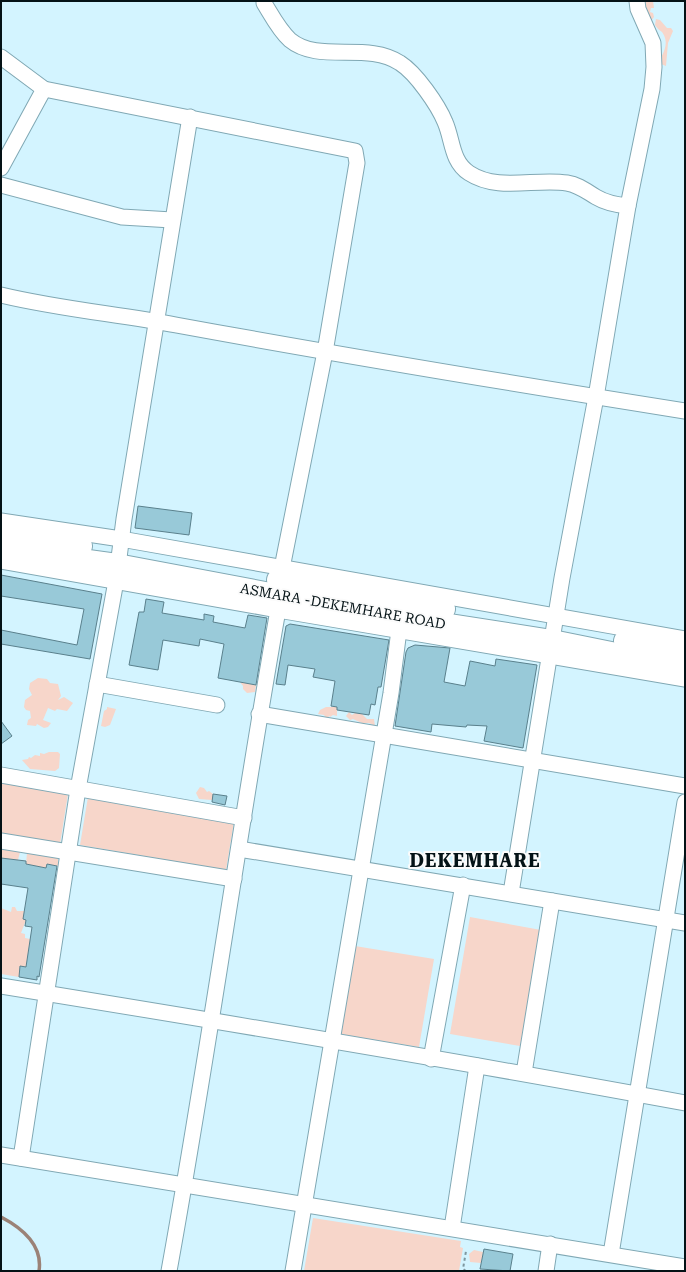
<svg xmlns="http://www.w3.org/2000/svg" width="686" height="1272" font-family="'Roboto Serif',serif">
<style>
.green{fill:#f7d6ca}
.lines{fill:none;stroke-linecap:round;stroke-linejoin:round}
.stream{stroke:#9b8277;stroke-width:3.5}
.building{fill:#98c9d8;stroke:#5a808c}
.minor-casing{stroke:#80a8b4;stroke-width:17}
.highway-casing{stroke:#80a8b4;stroke-width:24}
.path{stroke:#7e979f;stroke-width:2;stroke-dasharray:3 3;stroke-linecap:butt}
.minor{stroke:#fff;stroke-width:15}
.highway{stroke:#fff;stroke-width:22}
.labels{text-anchor:middle;stroke-width:4;stroke-linejoin:round;paint-order:stroke}
.street-label{font-size:14px;fill:#041216;stroke:#fbfbfb}
.district-label{font-size:18px;font-weight:bold;letter-spacing:1px;fill:#041216;stroke:#fbfbfb}
</style>
<rect width="100%" height="100%" fill="#d3f4ff"/>
<g class="green">
<polygon points="640,1 653,1 654,8 651,8 650,12 653,13 654,17 651,21"/>
<path d="M656,19L660,20L667,28H671L673,31L668,43L666,66L661,64L660,59C665,51 669,41 662,32C659,30 657,28 655,25Z"/>
<polygon points="38,678 47,679 50,683 58,684 61,696 58,700 64,697 73,703 67,711 57,709 55,711 48,708 43,720 51,723 48,727 44,728 37,724 36,726 27,725 28,720 31,718 30,711 26,710 24,707 25,700 32,695 29,689 30,683"/>
<polygon points="240,682 256,685 255,692 247,693 243,689 243,686"/>
<polygon points="107,707 116,709 110,725 105,727 101,726 104,711 107,709"/>
<polygon points="326,707 337,707 337,716 333,715 330,717 330,716 326,718 324,715 318,714 320,710"/>
<polygon points="349,712 352,715 355,713 362,714 367,719 374,719 375,726 369,723 362,723 353,719 350,720 346,716"/>
<polygon points="49,752 58,752 60,754 59,768 55,771 30,769 22,760 28,759 29,757 31,758 35,755 40,756 40,753 44,754"/>
<polygon points="2,783 68,794 60,844 1,834"/>
<polygon points="200,787 204,788 207,792 209,791 213,794 212,800 199,799 196,793"/>
<polygon points="88,797 234,822 226,870 80,845"/>
<polygon points="1,849 20,852 18,860 1,858"/>
<polygon points="27,853 58,858 58,866 47,864 46,868 26,864"/>
<polygon points="12,907 15,907 17,911 24,911 23,919 26,920 21,933 25,934 25,938 30,939 26,967 20,966 19,977 1,974 1,908 11,912"/>
<polygon points="470,917 541,930 520,1046 450,1034"/>
<polygon points="355,946 434,959 419,1047 340,1034"/>
<polygon points="313,1218 461,1241 460,1247 463,1248 459,1271 304,1271"/>
<polygon points="474,1250 483,1252 481,1263 470,1262 469,1254"/>
</g>
<g class="lines">
<path class="stream" d="M1,1217C22,1228 43,1245 39,1271"/>
</g>
<g class="building">
<polygon points="138,506 192,513 189,535 135,528"/>
<polygon points="1,575 102,594 90,659 1,644 1,630 77,645 84,609 1,596"/>
<polygon points="146,599 164,602 162,613 204,620 204,614 214,616 213,622 245,628 248,615 267,618 256,685 218,678 224,644 200,639 199,646 163,640 158,670 129,665 139,612 144,612"/>
<polygon points="290,624 389,640 381,687 378,687 375,705 371,704 369,715 337,710 337,707 331,706 335,681 313,677 315,669 288,665 285,685 276,684 286,626"/>
<polygon points="415,645 450,648 444,682 465,686 470,661 495,666 496,659 537,665 523,748 484,741 487,726 467,725 466,727 432,724 431,732 395,726 406,652 408,648"/>
<polygon points="1,721 12,736 1,744"/>
<polygon points="213,794 227,796 225,805 212,802"/>
<polygon points="1,858 26,861 26,864 46,868 47,864 57,866 39,977 37,976 37,980 19,977 20,966 26,967 32,927 25,926 26,920 23,919 28,888 1,884"/>
<polygon points="484,1249 513,1254 510,1271 480,1269"/>
</g>
<g class="lines">
<g class="minor-casing">
<g id="minor">
<path d="M264,3C272,16 279,30 290,40C319,64 367,41 400,63C416,73 438,105 445,122C453,140 451,161 469,173C498,192 535,178 567,183C579,185 586,191 596,197C606,203 617,205 628,206"/>
<polyline points="1,57 44,89 355,151 357,163 325,352 282,568"/>
<polyline points="1,168 44,89"/>
<polyline points="1,185 122,217 172,220"/>
<path d="M1,295C59,309 118,314 176,325C345,356 515,384 685,411"/>
<polyline points="1,521 121,539 685,639"/>
<polyline points="1,561 278,610 685,679"/>
<polyline points="97,684 217,705"/>
<polyline points="259,714 685,786"/>
<polyline points="1,775 244,818"/>
<polyline points="1,841 234,879"/>
<polyline points="239,849 685,923"/>
<polyline points="511,893 562,578 596,397 628,206 652,89 654,67 653,43 638,9 637,1"/>
<path d="M1,986C229,1023 458,1061 685,1103"/>
<polyline points="431,1059 463,885"/>
<polyline points="524,1073 552,901"/>
<polyline points="1,1155 685,1267"/>
<polyline points="21,1158 78,789 116,581 124,519 190,117"/>
<polyline points="452,1228 477,1066"/>
<polyline points="611,1254 685,802"/>
<path d="M169,1271C209,1051 239,830 278,610"/>
<polyline points="293,1271 391,693 399,630"/>
<polyline points="546,1271 550,1244"/>
</g>
</g>
<g class="highway-casing">
<g id="highway">
<polyline points="1,532 81,546"/>
<polyline points="1,549 117,565 366,612 552,641 685,668"/>
<polyline points="278,580 444,609"/>
<polyline points="625,641 685,652"/>
</g>
</g>
<polyline class="path" points="466,1271 463,1269 466,1251"/>
<use href="#minor" class="minor"/>
<use href="#highway" class="highway"/>
</g>
<g class="labels">
<g class="street-label">
<text transform="translate(343 606) rotate(10)" y="5">ASMARA -DEKEMHARE ROAD</text>
</g>
<g class="district-label">
<text x="475" y="867">DEKEMHARE</text>
</g>
</g>
<rect width="686" height="1272" fill="none" stroke="#041216" stroke-width="4"/>
</svg>
